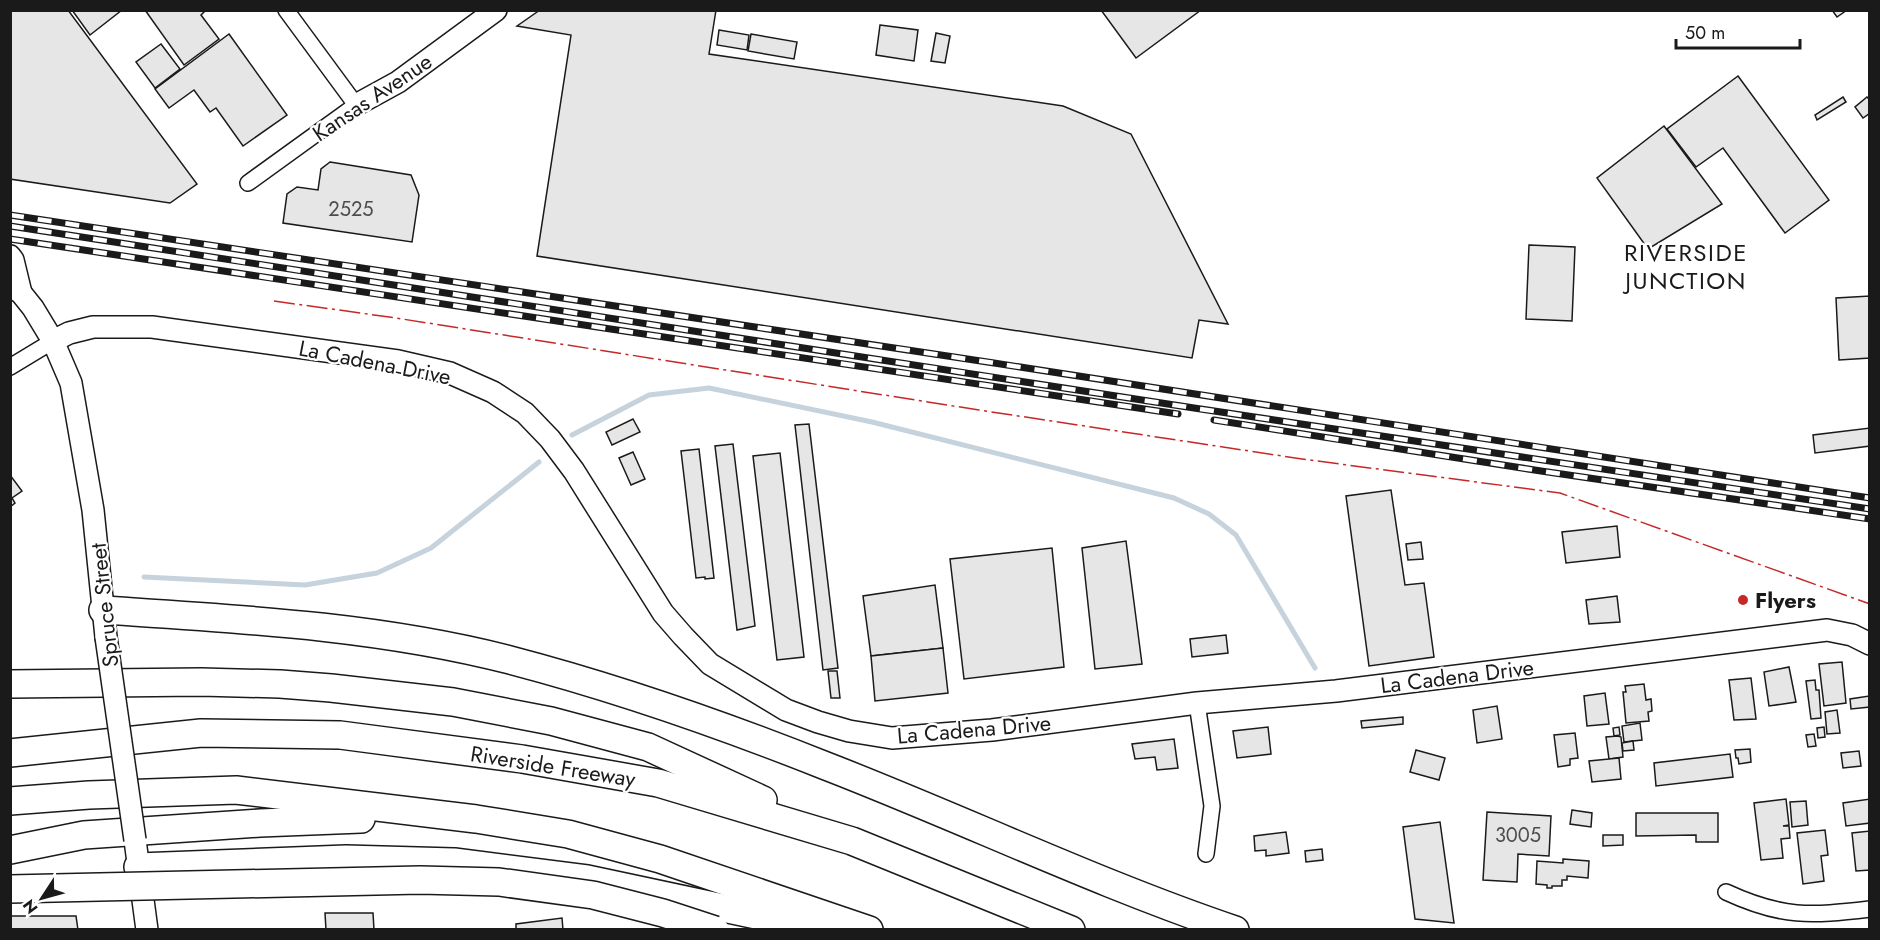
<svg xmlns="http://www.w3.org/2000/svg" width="1880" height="940" font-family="Jost,sans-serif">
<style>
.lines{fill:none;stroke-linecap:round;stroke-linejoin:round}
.stream{stroke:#c6d2dc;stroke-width:5}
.building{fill:#e6e6e6;stroke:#1a1a1a;stroke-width:1.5}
.street-casing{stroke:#1a1a1a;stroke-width:18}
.secondary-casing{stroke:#1a1a1a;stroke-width:24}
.highway-casing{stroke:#1a1a1a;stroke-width:30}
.street{stroke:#fff;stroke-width:15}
.secondary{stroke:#fff;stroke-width:21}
.highway{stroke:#fff;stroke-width:27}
.rail-casing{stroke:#1a1a1a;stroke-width:7}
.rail{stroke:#fff;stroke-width:4.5;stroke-dasharray:14;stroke-linecap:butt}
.secondary-bridge-casing{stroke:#1a1a1a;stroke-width:24;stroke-linecap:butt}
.highway-bridge-casing{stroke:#1a1a1a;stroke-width:30;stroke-linecap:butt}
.secondary-bridge{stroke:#fff;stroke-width:21}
.highway-bridge{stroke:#fff;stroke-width:27}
.power{stroke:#c62828;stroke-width:1.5;stroke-dasharray:21 4.5 3 4.5;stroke-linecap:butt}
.poi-dot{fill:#c62828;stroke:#fff;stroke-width:2}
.labels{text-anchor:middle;stroke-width:4.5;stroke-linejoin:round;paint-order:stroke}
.number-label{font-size:20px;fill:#4d4d4d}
.street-label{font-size:22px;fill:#1a1a1a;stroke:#fff}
.poi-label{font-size:22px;font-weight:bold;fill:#1a1a1a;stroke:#fff;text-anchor:start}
.neighbourhood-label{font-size:24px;letter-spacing:1.5px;fill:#1a1a1a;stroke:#fff}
</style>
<rect width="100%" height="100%" fill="#fff"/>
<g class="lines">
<g class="stream">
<polyline points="572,435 649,395 709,388 872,422 1174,498 1209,514 1236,535 1315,668"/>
<polyline points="144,577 305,585 377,573 431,548 539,462"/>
</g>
</g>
<g class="building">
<polygon points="10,10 68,10 197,184 170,203 10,179"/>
<polygon points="72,10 122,10 90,35"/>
<polygon points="145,10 206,10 201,15 219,39 184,65"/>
<polygon points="540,10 716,10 709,54 1063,106 1131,134 1228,324 1199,320 1192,358 537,256 571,35 517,26"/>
<polygon points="1101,10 1201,10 1136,58"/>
<polygon points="1832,10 1847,10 1837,17"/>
<polygon points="880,25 918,30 914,61 876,55"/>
<polygon points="719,30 749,35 747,50 717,45"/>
<polygon points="936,33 950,36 945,63 931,61"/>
<polygon points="229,34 287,115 243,146 216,108 210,112 194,90 169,108 155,89"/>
<polygon points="751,34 797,42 794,59 748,51"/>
<polygon points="161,44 180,69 155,88 136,62"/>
<polygon points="1738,76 1829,200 1785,233 1723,148 1696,167 1667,129"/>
<polygon points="1843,97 1846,102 1817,120 1815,115"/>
<polygon points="1867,97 1870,100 1870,113 1863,118 1855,107"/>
<polygon points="1664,126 1722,204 1648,249 1597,178"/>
<polygon points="330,162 411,175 419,195 412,242 283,223 287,194 297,187 318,190 321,169"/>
<polygon points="1529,245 1575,247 1572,321 1526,319"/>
<polygon points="1870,296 1870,358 1839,360 1836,298"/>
<polygon points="633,419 640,432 612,445 606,432"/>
<polygon points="809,424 838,668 823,670 795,425"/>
<polygon points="1870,428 1870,446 1815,453 1813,435"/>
<polygon points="733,444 755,626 737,630 715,446"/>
<polygon points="699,449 714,578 705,579 705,577 696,578 681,451"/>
<polygon points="633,452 645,479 631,485 619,458"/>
<polygon points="780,453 804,657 777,660 753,456"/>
<polygon points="10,475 22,491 12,498 15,503 10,507"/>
<polygon points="1391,490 1405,585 1424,583 1434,657 1369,666 1346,496"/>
<polygon points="1617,526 1620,557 1566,563 1562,532"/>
<polygon points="1126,541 1142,664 1095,669 1082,548"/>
<polygon points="1421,542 1423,559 1408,560 1406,544"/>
<polygon points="1052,548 1064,667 964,679 950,559"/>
<polygon points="935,585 943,648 871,656 863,596"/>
<polygon points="1617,596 1620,622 1589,624 1586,600"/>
<polygon points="1226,635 1228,653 1192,657 1190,639"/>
<polygon points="943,648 948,693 875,701 871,656"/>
<polygon points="1842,662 1846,703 1824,706 1819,664"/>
<polygon points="1789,667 1796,702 1769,706 1764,672"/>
<polygon points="828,671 837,671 840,698 831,698"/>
<polygon points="1751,678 1756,719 1734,720 1729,680"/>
<polygon points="1815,680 1816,690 1819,690 1821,718 1811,719 1806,681"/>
<polygon points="1644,684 1646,700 1651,699 1652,711 1648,712 1649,721 1626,723 1623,692 1626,692 1625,686"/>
<polygon points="1605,693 1609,724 1587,726 1584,696"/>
<polygon points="1869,696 1870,707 1851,709 1850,699"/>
<polygon points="1497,706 1502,739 1477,743 1473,710"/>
<polygon points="1837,710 1840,733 1827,734 1825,712"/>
<polygon points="1403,717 1403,724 1362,728 1361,721"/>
<polygon points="1640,723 1642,740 1624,742 1622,726"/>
<polygon points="1268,727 1271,754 1237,758 1233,731"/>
<polygon points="1619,727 1620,735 1614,736 1613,728"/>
<polygon points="1824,727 1825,737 1818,738 1817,728"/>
<polygon points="1575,733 1578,758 1570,759 1570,765 1558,767 1554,735"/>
<polygon points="1814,734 1816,746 1808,747 1806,735"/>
<polygon points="1618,736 1621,737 1623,757 1609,759 1606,737"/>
<polygon points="1174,739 1178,768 1157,770 1155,757 1135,759 1132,744"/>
<polygon points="1633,741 1634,750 1623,751 1622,743"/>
<polygon points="1750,749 1751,762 1739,764 1738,758 1736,758 1735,750"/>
<polygon points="1416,750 1445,758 1439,780 1410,772"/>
<polygon points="1859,751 1861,766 1843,768 1841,753"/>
<polygon points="1730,754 1733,777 1656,786 1654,763"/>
<polygon points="1619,758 1621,779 1592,782 1589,761"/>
<polygon points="1786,799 1789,825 1783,826 1789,826 1790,838 1781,839 1783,858 1761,860 1754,803"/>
<polygon points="1870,799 1870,823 1846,826 1843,803"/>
<polygon points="1806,801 1808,825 1792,827 1790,802"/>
<polygon points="1572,810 1592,813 1591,827 1570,824"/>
<polygon points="1487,812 1551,816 1549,856 1518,854 1517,882 1483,880"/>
<polygon points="1636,813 1718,813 1718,842 1696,842 1696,835 1636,836"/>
<polygon points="1440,822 1454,923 1415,919 1403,827"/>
<polygon points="1825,830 1828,855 1821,856 1824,881 1803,884 1797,833"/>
<polygon points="1870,831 1870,870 1856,871 1852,833"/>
<polygon points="1286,832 1289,853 1266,856 1266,850 1255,851 1254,836"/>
<polygon points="1603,835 1623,835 1623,845 1603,846"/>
<polygon points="1322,849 1323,860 1306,862 1305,851"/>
<polygon points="1563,859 1589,861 1588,878 1567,876 1567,880 1562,880 1562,886 1552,886 1552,888 1547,888 1547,885 1536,884 1537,861 1563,863"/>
<polygon points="325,913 373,913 374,930 326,930"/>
<polygon points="10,916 76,916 78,930 10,930"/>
<polygon points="562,918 563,930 516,930 516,924"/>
</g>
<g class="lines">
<g class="street-casing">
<g id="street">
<polyline points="248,183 356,105 286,10"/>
<polyline points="10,367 53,341"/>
<polyline points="1197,703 1212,806 1206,854"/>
<path d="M1726,892C1782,918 1810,916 1870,909"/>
</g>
</g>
<g class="secondary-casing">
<g id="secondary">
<polyline points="356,105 398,82 496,10"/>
<polyline points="10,256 13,260 21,293"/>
<polyline points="10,286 21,293 33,308 53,341 71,383 93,510 106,637"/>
<polyline points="53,341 69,333 93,327 152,327 398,361 450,373 493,392 525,413 550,439 574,471 663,613 683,636 710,664 786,710 818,722 849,731 892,738 992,730 1197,703 1336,691 1827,630 1852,635 1870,644"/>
<polyline points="135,840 147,930"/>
</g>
</g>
<g class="highway-casing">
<g id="highway">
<path d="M103,610C239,619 378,626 510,660C617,688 723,725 826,766C963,819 1096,883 1235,930"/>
<polyline points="10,684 201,682 280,684 331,688 453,702 551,721 648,747 763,800"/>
<polyline points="10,753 201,733 340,735 522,759 658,783 852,841 1071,930"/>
<polyline points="10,801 89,795 236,790 476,819 568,834 660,859 869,930"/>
<polyline points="10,850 84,835 260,823 361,819"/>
<polyline points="138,867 346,859 454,862 587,879 817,928"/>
</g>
</g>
<use href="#street" class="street"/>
<use href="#secondary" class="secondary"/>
<use href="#highway" class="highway"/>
<g class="rail-casing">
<g id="rail">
<polyline points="10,215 994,363 1870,498"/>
<polyline points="10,226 1194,408 1870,509"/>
<polyline points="10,239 1178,414"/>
<polyline points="1214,420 1541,471 1870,519"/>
</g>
</g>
<use href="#rail" class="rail"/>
<g class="secondary-bridge-casing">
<polyline id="secondary-bridge" points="106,637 135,840"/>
</g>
<g class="highway-bridge-casing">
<polyline id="highway-bridge" points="10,889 420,880 499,882 593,895 663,913 715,930"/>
</g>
<use href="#secondary-bridge" class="secondary-bridge"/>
<use href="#highway-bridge" class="highway-bridge"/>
<polyline class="power" points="274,301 396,318 979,410 1302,459 1560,493 1870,604"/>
</g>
<circle class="poi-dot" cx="1743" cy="600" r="6"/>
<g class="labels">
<g class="number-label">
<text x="351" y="216">2525</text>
<text x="1518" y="842">3005</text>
</g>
<g class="street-label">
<text transform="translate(372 97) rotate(-34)" y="8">Kansas Avenue</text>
<text transform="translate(375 362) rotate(11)" y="8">La Cadena Drive</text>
<text transform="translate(104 605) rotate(-96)" y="8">Spruce Street</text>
<text transform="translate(1457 676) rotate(-7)" y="8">La Cadena Drive</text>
<text transform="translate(974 729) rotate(-5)" y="8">La Cadena Drive</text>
<text transform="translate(553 766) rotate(9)" y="8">Riverside Freeway</text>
</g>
<g class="poi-label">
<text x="1755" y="608">Flyers</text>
</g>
<g class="neighbourhood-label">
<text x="1686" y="261">RIVERSIDE<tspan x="1686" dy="28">JUNCTION</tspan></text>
</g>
</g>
<rect width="1880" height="940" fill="none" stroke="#1a1a1a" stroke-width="24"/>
<g transform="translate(42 898) rotate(234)" stroke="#ffffff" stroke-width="4.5" paint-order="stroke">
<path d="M0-4.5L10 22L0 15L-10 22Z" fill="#1a1a1a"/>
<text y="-9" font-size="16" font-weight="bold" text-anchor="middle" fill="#1a1a1a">N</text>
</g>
<path d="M1676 39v9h124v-9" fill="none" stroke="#1a1a1a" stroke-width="3"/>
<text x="1685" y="39" font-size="18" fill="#1a1a1a" stroke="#ffffff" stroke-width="4.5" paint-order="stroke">50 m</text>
</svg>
